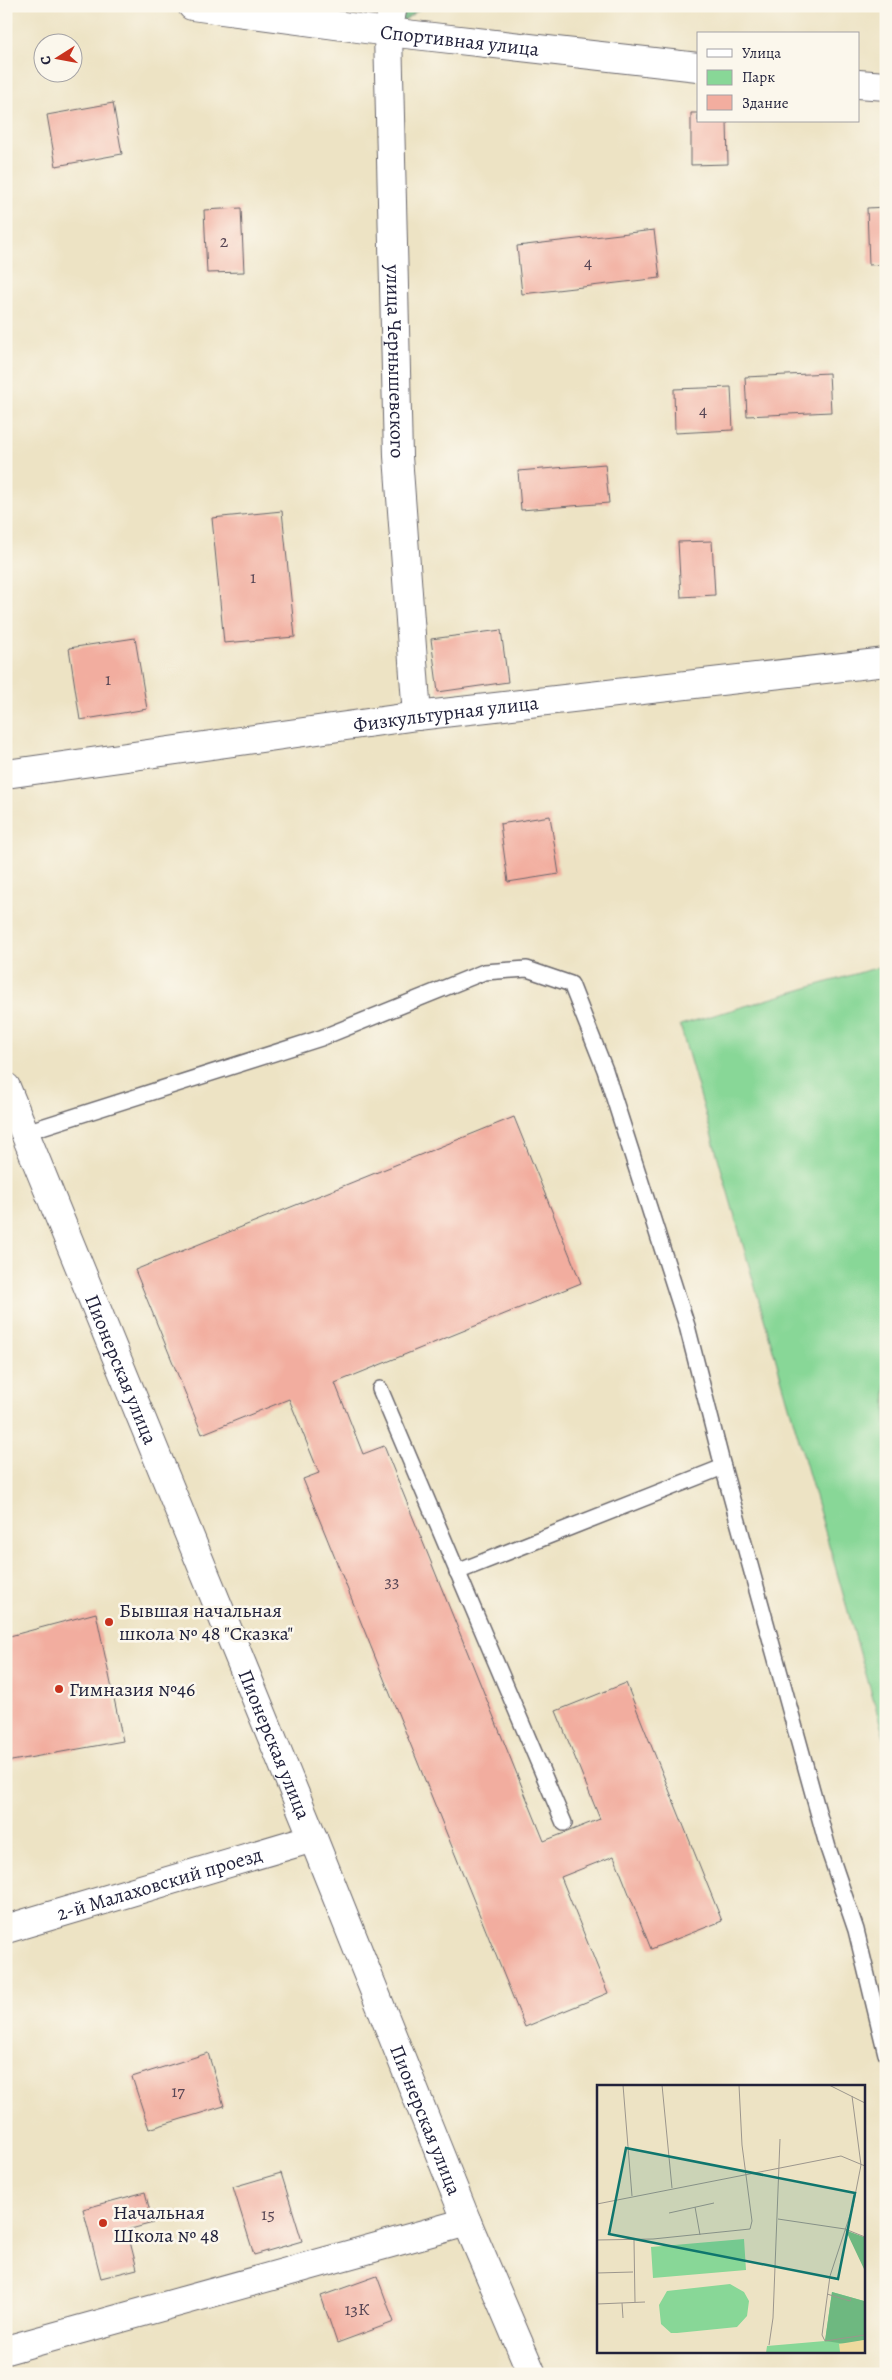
<svg xmlns="http://www.w3.org/2000/svg" width="892" height="2380" font-family="Alegreya,serif">
<style>
.green{fill:#88d797;stroke:#557c69}
.forest{fill:#6eb880;stroke:#486d5e}
.building{fill:#f2ad9f}
.lines{fill:none;stroke-linecap:round;stroke-linejoin:round}
.service-casing{stroke:#69666b;stroke-width:18}
.minor-casing{stroke:#69666b;stroke-width:30}
.service{stroke:#fff;stroke-width:15}
.minor{stroke:#fff;stroke-width:28}
.poi-dot{fill:#c8321e;stroke:#fbf7ec;stroke-width:2}
.labels{text-anchor:middle;stroke-width:5;stroke-linejoin:round;paint-order:stroke}
.number-label{font-size:18px;fill:#564554}
.street-label{font-size:20px;fill:#22223b;stroke:#fbf7ec}
.poi-label{font-size:20px;fill:#22223b;stroke:#fbf7ec;text-anchor:start}
.inset-road{fill:none;stroke:#9c968d;stroke-width:1}
.view{fill:#0f766e;fill-opacity:0.15;stroke:#0f766e;stroke-width:2.5}
.inset-edge{fill:none;stroke:#22223b;stroke-width:2.5}
</style>
<rect width="100%" height="100%" fill="#fbf7ec"/>
<filter id="ink" filterUnits="userSpaceOnUse"><feTurbulence type="fractalNoise" baseFrequency=".02" numOctaves="2"/><feDisplacementMap in="SourceGraphic" scale="10" xChannelSelector="R" yChannelSelector="G"/><feConvolveMatrix kernelMatrix="1 2 1 2 8 2 1 2 1" color-interpolation-filters="sRGB"/></filter>
<filter id="wash" filterUnits="userSpaceOnUse"><feTurbulence type="fractalNoise" baseFrequency=".0096" numOctaves="4" result="noise"/><feDisplacementMap in="SourceGraphic" scale="20" xChannelSelector="R" yChannelSelector="G"/><feGaussianBlur stdDeviation="1.12" result="paint"/><feColorMatrix in="noise" values="0 0 0 0 0 0 0 0 0 0 0 0 0 0 0 0 0 1.4 0 .05"/><feComposite in="paint" operator="in"/></filter>
<g filter="url(#wash)">
<rect width="100%" height="100%" fill="#ede3c4"/>
<polygon class="green" points="886,965 886,1744 680,1025"/>
<polygon class="forest" points="393,6 424,6 388,32"/>
<g id="blocks">
<g class="building">
<polygon points="113,103 122,154 56,166 47,115"/>
<polygon points="691,113 698,113 698,121 727,121 728,164 691,165"/>
<polygon points="886,207 886,264 869,265 867,208"/>
<polygon points="241,208 244,272 207,273 204,210"/>
<polygon points="654,230 660,278 522,294 517,246"/>
<polygon points="829,373 831,412 747,416 745,377"/>
<polygon points="731,387 733,430 675,433 674,389"/>
<polygon points="605,464 609,503 521,510 518,471"/>
<polygon points="282,511 295,637 224,643 212,518"/>
<polygon points="712,541 715,595 681,597 678,542"/>
<polygon points="501,630 508,682 438,692 431,639"/>
<polygon points="135,638 147,709 80,720 69,648"/>
<polygon points="550,816 559,874 508,882 500,824"/>
<polygon points="514,1117 581,1283 335,1383 363,1454 384,1446 544,1841 600,1819 556,1711 626,1683 722,1921 651,1949 614,1856 561,1877 608,1993 525,2027 303,1479 319,1473 289,1399 202,1434 135,1270"/>
<polygon points="96,1613 123,1741 6,1762 6,1637"/>
<polygon points="208,2053 224,2106 149,2129 132,2077"/>
<polygon points="281,2173 302,2241 254,2255 233,2187"/>
<polygon points="145,2192 153,2223 127,2230 137,2269 101,2278 83,2209"/>
<polygon points="377,2276 394,2322 337,2343 321,2296"/>
</g>
</g>
</g>
<g filter="url(#ink)">
<use href="#blocks" fill-opacity="0" stroke="#69666b" stroke-width="1"/>
<g class="lines">
<g class="service-casing">
<g id="service">
<polyline points="26,1132 321,1038 484,972 527,969 571,984 605,1070 687,1326 723,1467 828,1848 856,1930 886,2054"/>
<polyline points="380,1389 564,1823"/>
<polyline points="457,1572 723,1467"/>
</g>
</g>
<g class="minor-casing">
<g id="minor">
<path id="s1" d="M192,6L388,32L698,67"/>
<path id="s2" d="M393,6L388,32L398,456L417,716"/>
<polyline points="858,84 886,86"/>
<path id="s3" d="M6,774L417,716L886,662"/>
<path id="s4" d="M6,1087L313,1838L467,2222L532,2374"/>
<path id="s5" d="M6,1929L313,1838"/>
<polyline points="6,2350 467,2222"/>
</g>
</g>
<use href="#service" class="service"/>
<use href="#minor" class="minor"/>
</g>
</g>
<g class="poi-dot">
<circle cx="109" cy="1622" r="5"/>
<circle cx="59" cy="1689" r="5"/>
<circle cx="103" cy="2223" r="5"/>
</g>
<g class="labels">
<g class="number-label">
<text x="224" y="247">2</text>
<text x="588" y="268">4</text>
<text x="703" y="416">4</text>
<text x="253" y="583">1</text>
<text x="108" y="685">1</text>
<text x="392" y="1587">33</text>
<text x="178" y="2097">17</text>
<text x="268" y="2220">15</text>
<text x="357" y="2315">13К</text>
</g>
<g class="street-label">
<text dy="7" stroke="none"><textPath href="#s1" startOffset="270">Спортивная улица</textPath></text>
<text dy="7" stroke="none"><textPath href="#s2" startOffset="356">улица Чернышевского</textPath></text>
<text dy="7" stroke="none"><textPath href="#s3" startOffset="444">Физкультурная улица</textPath></text>
<text dy="7" stroke="none"><textPath href="#s4" startOffset="305">Пионерская улица</textPath></text>
<text dy="7" stroke="none"><textPath href="#s4" startOffset="710">Пионерская улица</textPath></text>
<text dy="7" stroke="none"><textPath href="#s5" startOffset="160">2-й Малаховский проезд</textPath></text>
<text dy="7" stroke="none"><textPath href="#s4" startOffset="1115">Пионерская улица</textPath></text>
</g>
<g class="poi-label">
<text x="119" y="1617">Бывшая начальная<tspan x="119" dy="23">школа № 48 "Сказка"</tspan></text>
<text x="69" y="1696">Гимназия №46</text>
<text x="113" y="2219">Начальная<tspan x="113" dy="23">Школа № 48</tspan></text>
</g>
</g>
<g transform="translate(597 2085)">
<rect width="268" height="268" fill="#ede3c4"/>
<path d="M147,154L149,185L56,193L54,162ZM133,199L147,207L152,216L150,231L140,242L80,248H74L64,239L62,220L70,206ZM235,207L267,216V267L169,268L170,261L228,256Z" fill="#88d797"/>
<path d="M248,145L267,152V184L250,148ZM235,207L267,216V255L249,259L228,256Z" fill="#6eb880"/>
<path d="M267,255V267H243L242,259Z" fill="#eeda9e"/>
<path class="inset-road" d="M26,0L35,111M65,0L75,103M232,0L268,18M255,11L264,80L256,121L233,191L225,250L228,256L268,250M0,119L244,71L268,81M98,122L103,150M72,128L117,118M181,134L248,144L268,152M0,155L56,154L153,144L155,136L145,60L142,0M37,155L38,217M0,188L36,187M230,209L253,216L254,213M25,218L26,233M0,219L48,217M172,260L176,233L183,54"/>
<path class="view" d="M29,63L258,108L241,194L12,149Z"/>
<rect width="268" height="268" class="inset-edge"/>
</g>
<rect width="892" height="2380" fill="none" stroke="#fbf7ec" stroke-width="25"/>
<rect x="697" y="32" width="162" height="90" fill="#fbf7ec" stroke="#a4a2a5"/>
<rect x="707" y="49" width="25" height="8" fill="#ffffff" stroke="#a4a2a5"/>
<text x="742" y="58" font-size="15" fill="#22223b">Улица</text>
<rect x="707" y="70" width="25" height="15" fill="#88d797" stroke="#a4a2a5"/>
<text x="742" y="82" font-size="15" fill="#22223b">Парк</text>
<rect x="707" y="95" width="25" height="15" fill="#f2ad9f" stroke="#a4a2a5"/>
<text x="742" y="108" font-size="15" fill="#22223b">Здание</text>
<g transform="translate(58 58) rotate(259)"><circle r="24" fill="#fbf7ec" stroke="#a4a2a5"/>
<path d="M0-4L9 19L0 12L-9 19Z" fill="#c8321e"/>
<text y="-8" font-size="14" font-weight="bold" text-anchor="middle" fill="#22223b">С</text>
</g>
</svg>
